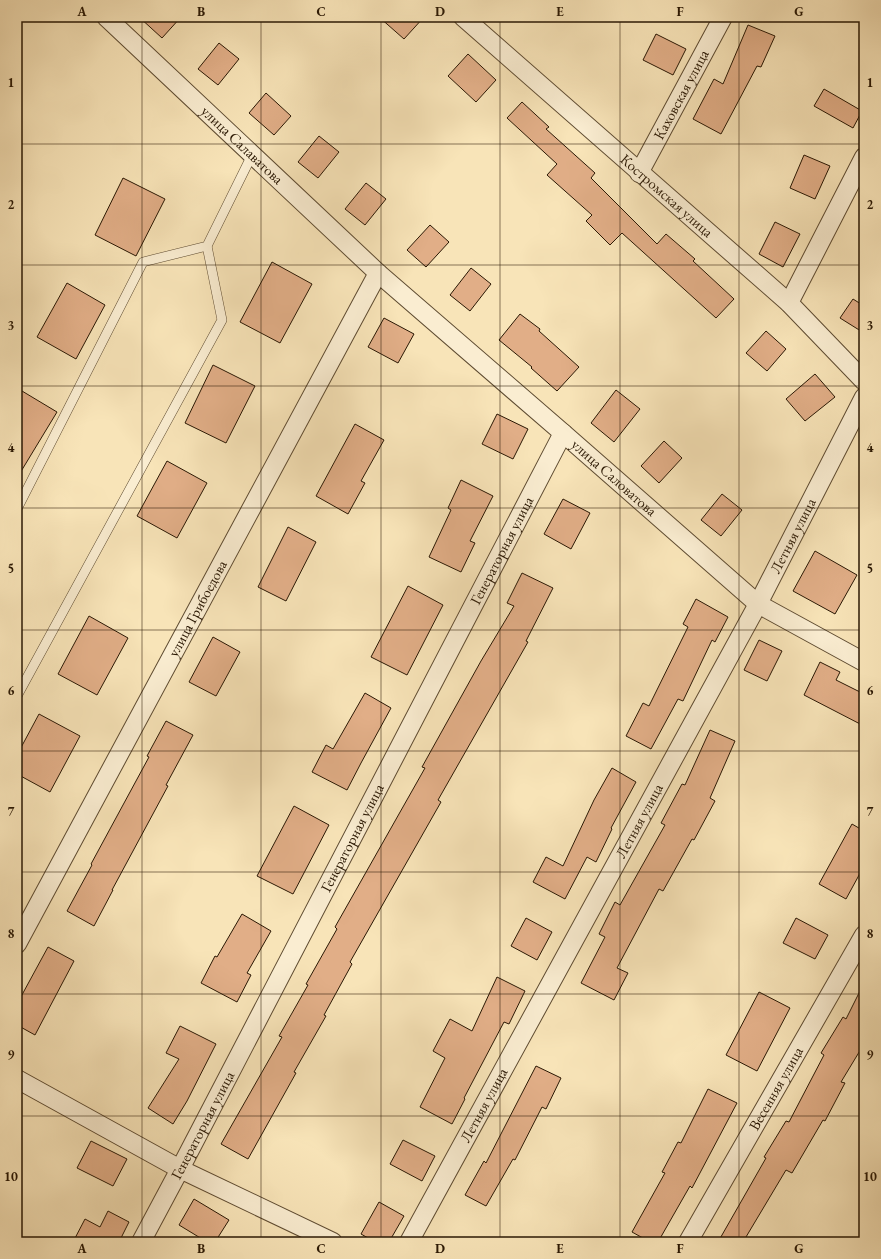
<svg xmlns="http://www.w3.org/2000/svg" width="881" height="1259" font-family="'EB Garamond',serif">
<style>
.building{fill:#e1ae87;stroke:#2a1804}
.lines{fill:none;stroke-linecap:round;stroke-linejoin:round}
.lane-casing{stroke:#5e4b31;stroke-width:10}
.street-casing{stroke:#5e4b31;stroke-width:20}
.lane{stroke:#faedd1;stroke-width:9}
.street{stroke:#faedd1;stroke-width:18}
.grid{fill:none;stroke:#2a1804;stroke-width:1;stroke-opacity:0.55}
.labels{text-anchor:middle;stroke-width:3;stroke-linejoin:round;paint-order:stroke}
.street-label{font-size:15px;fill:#2a1804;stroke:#faedd1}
.neatline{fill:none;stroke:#2a1804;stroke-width:1.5}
.grid-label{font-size:13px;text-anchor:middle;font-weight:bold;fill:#2a1804}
</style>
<rect width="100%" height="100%" fill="#f8e4b8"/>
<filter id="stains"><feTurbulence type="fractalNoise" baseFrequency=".005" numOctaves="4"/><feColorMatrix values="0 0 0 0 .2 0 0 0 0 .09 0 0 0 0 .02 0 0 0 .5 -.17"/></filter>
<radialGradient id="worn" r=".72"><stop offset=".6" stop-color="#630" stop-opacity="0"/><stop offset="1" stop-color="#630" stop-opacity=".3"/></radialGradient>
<g class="building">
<polygon points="139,17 181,17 162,38"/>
<polygon points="379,17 424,17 404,39"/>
<polygon points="748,25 775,36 761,67 757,66 721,134 693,119 714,79 723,84"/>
<polygon points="656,34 686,49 673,75 643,60"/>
<polygon points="219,43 239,59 218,85 198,69"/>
<polygon points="468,54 496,80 476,102 448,76"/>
<polygon points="824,89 862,111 853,128 814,106"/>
<polygon points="266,93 291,116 274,135 249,113"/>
<polygon points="522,102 549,127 546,129 595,173 591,178 657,244 666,234 695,259 693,261 734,299 716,318 622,233 610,245 586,221 592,215 547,175 557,164 507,118"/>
<polygon points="319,136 339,152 318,178 298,162"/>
<polygon points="804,155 830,166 815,199 790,188"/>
<polygon points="123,178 165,199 136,256 95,235"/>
<polygon points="366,183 386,199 365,225 345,209"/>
<polygon points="775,222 800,234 783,267 759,254"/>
<polygon points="430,225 449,242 426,267 407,250"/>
<polygon points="272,262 312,284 280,343 240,322"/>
<polygon points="471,268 491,284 470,311 450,295"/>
<polygon points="67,283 105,305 76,359 37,337"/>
<polygon points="853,299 864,306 864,333 840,318"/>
<polygon points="520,314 540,329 539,331 579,367 557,391 531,368 532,367 499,340"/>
<polygon points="384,318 414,334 398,363 368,347"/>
<polygon points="766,331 786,349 767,371 746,353"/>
<polygon points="213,365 255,386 226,443 185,423"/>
<polygon points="815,374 835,397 805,421 786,399"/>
<polygon points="17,388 57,412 17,478"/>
<polygon points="616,390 640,409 614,442 591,423"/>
<polygon points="497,414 528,429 513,459 482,444"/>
<polygon points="355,424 384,440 361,481 365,483 348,514 316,496"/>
<polygon points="664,441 682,458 659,483 641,466"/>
<polygon points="167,461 207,483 177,538 137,516"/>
<polygon points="461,480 493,496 470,541 475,543 461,572 429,557 451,510 448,508"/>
<polygon points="722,494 742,510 721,536 701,520"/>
<polygon points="563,499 590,513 571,549 544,534"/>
<polygon points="288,527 316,542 286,601 258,587"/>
<polygon points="815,551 857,575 835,614 793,591"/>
<polygon points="522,573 553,588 526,641 528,642 438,800 441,802 350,962 352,964 324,1015 326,1016 294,1072 296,1073 248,1159 221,1144 282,1037 279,1036 308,985 306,984 337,929 335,927 425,768 422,767 481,661 514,606 507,603"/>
<polygon points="408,586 443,605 407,675 371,657"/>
<polygon points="696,599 728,617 715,642 712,640 683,701 678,699 651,749 626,736 643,703 649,706 688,627 683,624"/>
<polygon points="89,616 128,638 97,695 58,674"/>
<polygon points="213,637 240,652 216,696 189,682"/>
<polygon points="759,640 782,651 767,681 744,670"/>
<polygon points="820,662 840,672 836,680 864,694 864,726 804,695"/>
<polygon points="365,693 391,708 361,763 347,790 312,772 326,745 333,749"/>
<polygon points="39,714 80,736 50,792 17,774 17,755"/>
<polygon points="166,721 193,735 166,785 168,786 112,890 113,890 94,926 67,911 92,865 91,864 149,757 147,756"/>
<polygon points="710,730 735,741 710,798 715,801 694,840 692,839 663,891 659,889 617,968 628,973 614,1000 581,983 605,937 599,934 615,902 620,905 665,825 661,823 682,784 685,785"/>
<polygon points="612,768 636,782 611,828 612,829 596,862 587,857 565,899 533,882 546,857 563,866 594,800"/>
<polygon points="294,806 329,825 293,894 257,876"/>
<polygon points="852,824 864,831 864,866 846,899 819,884"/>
<polygon points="242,914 271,931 247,973 251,975 237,1002 201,983 215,956 217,957"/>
<polygon points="526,918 552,932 537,960 511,946"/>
<polygon points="796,918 828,935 815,959 783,943"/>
<polygon points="48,947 74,961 35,1035 17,1025 17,1004"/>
<polygon points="497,977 525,991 509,1024 504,1022 464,1098 465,1099 452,1124 420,1107 445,1058 433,1051 450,1019 472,1031"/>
<polygon points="864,983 864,1044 841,1082 845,1083 825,1121 823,1120 792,1173 786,1170 743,1242 718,1242 766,1158 764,1157 786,1121 789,1122 824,1055 821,1053 843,1017 846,1019"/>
<polygon points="759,992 790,1008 757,1071 726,1055"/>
<polygon points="180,1026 216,1044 187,1101 173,1124 148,1108 179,1059 166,1053"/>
<polygon points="536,1066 561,1078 546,1109 542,1107 515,1160 513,1159 486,1206 465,1195 484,1161 486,1163"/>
<polygon points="708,1089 737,1103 692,1188 690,1186 658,1242 650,1242 632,1232 665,1173 662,1172 678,1142 681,1143"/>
<polygon points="403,1140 435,1156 422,1181 390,1164"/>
<polygon points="91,1141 127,1159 113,1186 77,1168"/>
<polygon points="194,1199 229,1220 215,1242 207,1242 179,1225"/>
<polygon points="379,1202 404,1216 389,1242 375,1242 361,1234"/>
<polygon points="108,1211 129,1222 121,1238 130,1242 73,1242 85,1219 100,1227"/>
</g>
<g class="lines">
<g class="lane-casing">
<g id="lane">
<polyline points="17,509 143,262 207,246 252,155"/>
<polyline points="17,696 222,320 207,246"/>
</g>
</g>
<g class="street-casing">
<g id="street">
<path id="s1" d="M106,17L378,273L563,433L758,604L864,662"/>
<path id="s2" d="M463,17L789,303L864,381"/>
<path id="s3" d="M639,173L723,17"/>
<polyline points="789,303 864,157"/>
<path id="s4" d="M17,944L378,273"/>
<polyline points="17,1079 180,1169 333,1242"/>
<path id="s5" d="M141,1242L180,1169L563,433"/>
<path id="s6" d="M409,1242L758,604L864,397"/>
<path id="s7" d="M688,1242L864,935"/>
</g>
</g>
<use href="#lane" class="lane"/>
<use href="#street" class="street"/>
</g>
<path class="grid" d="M142,17V1242M261,17V1242M381,17V1242M500,17V1242M620,17V1242M739,17V1242M17,144H864M17,265H864M17,386H864M17,508H864M17,630H864M17,751H864M17,872H864M17,994H864M17,1116H864"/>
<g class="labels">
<g class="street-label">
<text dy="5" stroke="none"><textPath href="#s3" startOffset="89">Каховская улица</textPath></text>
<text dy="5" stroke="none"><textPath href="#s1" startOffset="187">улица Салаватова</textPath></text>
<text dy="5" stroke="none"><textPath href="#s2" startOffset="271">Костромская улица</textPath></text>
<text dy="5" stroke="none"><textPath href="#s1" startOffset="686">улица Саловатова</textPath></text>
<text dy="5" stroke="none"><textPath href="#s6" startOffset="804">Летняя улица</textPath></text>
<text dy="5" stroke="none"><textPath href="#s5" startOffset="780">Генераторная улица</textPath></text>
<text dy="5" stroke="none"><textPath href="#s4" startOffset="381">улица Грибоедова</textPath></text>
<text dy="5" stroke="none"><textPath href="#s6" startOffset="480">Летняя улица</textPath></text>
<text dy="5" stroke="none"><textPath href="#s5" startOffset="456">Генераторная улица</textPath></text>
<text dy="5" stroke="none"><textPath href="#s7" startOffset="177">Весенняя улица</textPath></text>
<text dy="5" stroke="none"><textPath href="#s6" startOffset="156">Летняя улица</textPath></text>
<text dy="5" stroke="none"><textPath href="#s5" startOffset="132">Генераторная улица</textPath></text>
</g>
</g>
<rect width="881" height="1259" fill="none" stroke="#f8e4b8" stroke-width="44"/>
<rect x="22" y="22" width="837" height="1215" class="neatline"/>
<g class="grid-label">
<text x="82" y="16">A</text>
<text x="201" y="16">B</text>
<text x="321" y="16">C</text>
<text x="440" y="16">D</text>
<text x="560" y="16">E</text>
<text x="680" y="16">F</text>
<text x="799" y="16">G</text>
<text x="11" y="87">1</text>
<text x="870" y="87">1</text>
<text x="11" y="209">2</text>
<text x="870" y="209">2</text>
<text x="11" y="330">3</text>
<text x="870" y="330">3</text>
<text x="11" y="452">4</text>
<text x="870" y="452">4</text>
<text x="11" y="573">5</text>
<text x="870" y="573">5</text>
<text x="11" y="695">6</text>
<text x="870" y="695">6</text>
<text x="11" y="816">7</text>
<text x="870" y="816">7</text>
<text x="11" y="938">8</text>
<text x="870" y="938">8</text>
<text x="11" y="1059">9</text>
<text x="870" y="1059">9</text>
<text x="11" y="1181">10</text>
<text x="870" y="1181">10</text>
<text x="82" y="1253">A</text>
<text x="201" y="1253">B</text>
<text x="321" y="1253">C</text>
<text x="440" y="1253">D</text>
<text x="560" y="1253">E</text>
<text x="680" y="1253">F</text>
<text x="799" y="1253">G</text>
</g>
<rect width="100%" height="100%" filter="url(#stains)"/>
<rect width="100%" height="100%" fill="url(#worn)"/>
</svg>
